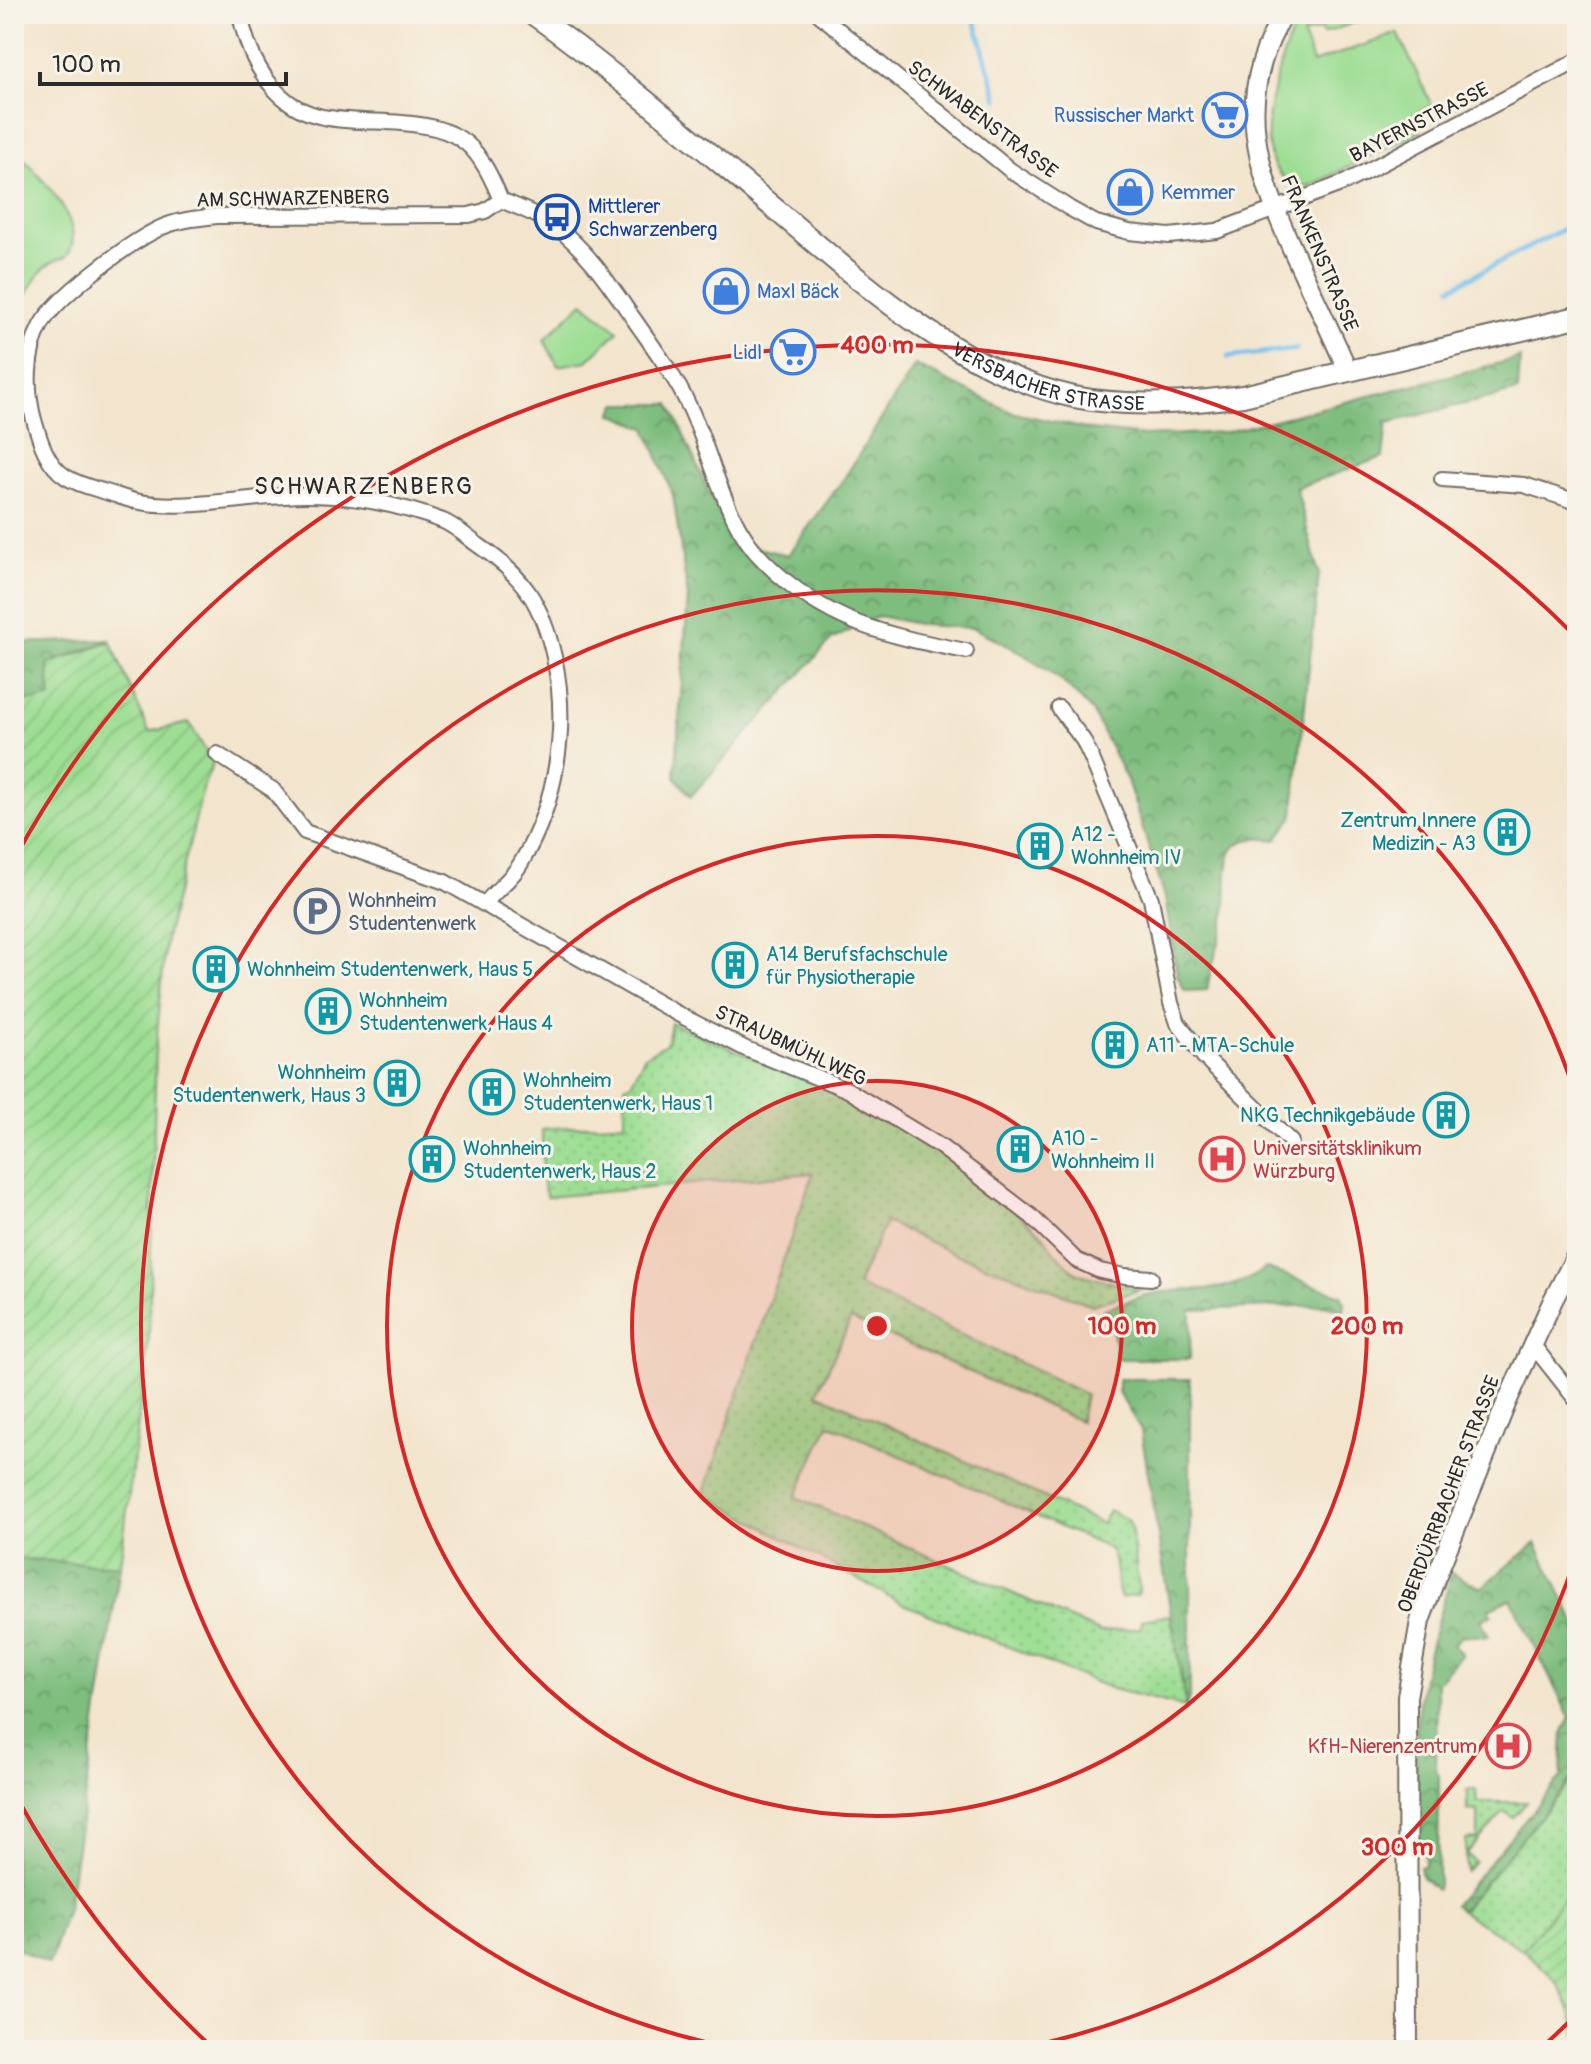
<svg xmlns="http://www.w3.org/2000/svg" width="1591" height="2064" font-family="Pangolin,sans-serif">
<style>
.grass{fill:url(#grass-dots);stroke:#648460;stroke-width:2}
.forest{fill:url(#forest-crowns);stroke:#547454;stroke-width:2}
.park{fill:#9ede94;stroke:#648460;stroke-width:2}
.garden{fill:url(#garden-furrows);stroke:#648460;stroke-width:2}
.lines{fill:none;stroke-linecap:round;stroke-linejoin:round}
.stream{stroke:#74c0ee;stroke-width:5}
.minor-casing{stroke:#716c64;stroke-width:18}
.tertiary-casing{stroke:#716c64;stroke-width:22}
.secondary-casing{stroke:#716c64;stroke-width:24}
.minor{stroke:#fff;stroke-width:14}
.tertiary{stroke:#fff;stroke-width:18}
.secondary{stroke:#fff;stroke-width:20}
.ring{fill:none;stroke:#d62828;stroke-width:4}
.labels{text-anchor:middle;stroke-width:6;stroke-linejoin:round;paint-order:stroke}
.shop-label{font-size:20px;fill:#366cbe;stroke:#f7f3e8;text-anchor:end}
.street-label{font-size:20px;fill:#2b2b2b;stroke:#f7f3e8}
.transit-label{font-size:20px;fill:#164399;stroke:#f7f3e8;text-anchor:start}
.culture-label{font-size:20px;fill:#0d838f;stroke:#f7f3e8;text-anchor:start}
.service-label{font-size:20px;fill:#4e5e75;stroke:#f7f3e8;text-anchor:start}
.health-label{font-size:20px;fill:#be3a42;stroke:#f7f3e8;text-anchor:start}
.quarter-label{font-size:24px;letter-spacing:2px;fill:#2b2b2b;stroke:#f7f3e8}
.centre{fill:#d62828;stroke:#f7f3e8;stroke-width:4}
.ring-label{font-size:24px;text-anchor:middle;font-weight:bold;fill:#d62828;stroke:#f7f3e8;stroke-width:6;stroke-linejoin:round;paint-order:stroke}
</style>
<defs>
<pattern id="grass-dots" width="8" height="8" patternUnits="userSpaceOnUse" patternTransform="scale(2)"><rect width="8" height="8" fill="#9ede94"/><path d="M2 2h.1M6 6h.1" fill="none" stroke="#88bf80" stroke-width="1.8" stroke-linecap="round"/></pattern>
<pattern id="forest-crowns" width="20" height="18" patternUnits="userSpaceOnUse" patternTransform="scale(2)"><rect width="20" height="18" fill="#7ebd7e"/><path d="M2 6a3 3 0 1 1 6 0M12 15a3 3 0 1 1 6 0" fill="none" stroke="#679a67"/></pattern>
<pattern id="garden-furrows" width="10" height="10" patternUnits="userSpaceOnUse" patternTransform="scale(2)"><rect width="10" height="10" fill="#9ede94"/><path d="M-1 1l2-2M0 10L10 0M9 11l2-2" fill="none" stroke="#88bf80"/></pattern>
</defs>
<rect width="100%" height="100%" fill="#f7f3e8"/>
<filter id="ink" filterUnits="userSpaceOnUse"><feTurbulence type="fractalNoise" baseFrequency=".0125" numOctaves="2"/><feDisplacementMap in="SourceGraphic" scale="16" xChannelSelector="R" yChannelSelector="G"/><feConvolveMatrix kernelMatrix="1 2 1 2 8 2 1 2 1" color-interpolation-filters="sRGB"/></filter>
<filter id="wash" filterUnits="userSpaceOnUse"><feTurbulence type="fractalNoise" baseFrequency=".006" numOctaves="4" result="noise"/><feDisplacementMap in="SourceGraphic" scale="32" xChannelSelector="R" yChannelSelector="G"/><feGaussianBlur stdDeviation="1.8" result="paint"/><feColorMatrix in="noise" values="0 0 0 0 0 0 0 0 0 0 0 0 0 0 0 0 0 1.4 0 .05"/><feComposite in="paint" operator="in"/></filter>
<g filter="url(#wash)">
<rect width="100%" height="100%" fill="#f3e5cd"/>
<g class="grass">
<path d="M671,1023L841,1095L927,1144L1006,1203L1044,1236L1053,1251L1076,1273L1140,1290L1092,1305L953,1253L886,1222L857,1285L1085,1394L1080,1421L851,1319L817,1393L1102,1524L1109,1510L1128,1520L1131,1526L1139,1588L1137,1595L1121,1598C1113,1581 1120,1569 1110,1549L829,1424L796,1497L1099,1632L1141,1628L1142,1620L1171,1615L1186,1707L1112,1689L901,1603L704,1494L813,1173L547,1197L543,1186L542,1129L625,1123V1086L631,1083L645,1056L667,1043Z"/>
<polygon points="1577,1773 1577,1882 1523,1950 1461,1911"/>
<polygon points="1467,1790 1476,1790 1477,1802 1527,1802 1513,1818 1504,1811 1467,1854 1475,1862 1466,1872 1466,1840 1478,1839 1478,1811 1467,1810"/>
</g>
<g class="forest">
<path d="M1520,358L1518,391L1387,423L1383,457L1296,488L1319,574L1293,817L1276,840C1213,829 1231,875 1225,915C1221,940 1211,965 1207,990L1185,991L1177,975L1165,897L1127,780L1092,711L1061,680L1020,652L974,628L922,625L879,616L831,640L691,796L675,777L688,597L673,495L646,428L612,414L617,404H670L709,493L736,543L788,555L845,477L915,365L1011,412L1090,430L1145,436L1226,432Z"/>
<polygon points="111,640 48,664 51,698 14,740 14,643"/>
<path d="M1266,1268L1341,1295L1345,1303L1344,1311L1325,1305L1191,1310L1190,1359H1117L1113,1330L1103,1310C1118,1304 1135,1297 1151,1294C1193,1286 1231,1296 1266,1268Z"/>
<polygon points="1118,1379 1190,1379 1190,1698 1186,1707 1141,1430 1118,1392"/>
<path d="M1536,1543L1577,1626V1773L1461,1911L1454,1905L1561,1777L1563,1731L1570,1718L1511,1599L1489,1609L1492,1615L1481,1620L1489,1637L1462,1635L1453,1645L1462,1654L1437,1682L1436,1770L1439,1776L1438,1887L1436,1890L1422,1877L1419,1867L1425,1866L1424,1847L1419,1846C1418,1805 1413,1751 1418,1711C1423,1664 1438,1618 1452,1573L1481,1588Z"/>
<polygon points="14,1558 120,1566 68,1906 49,1964 14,1947"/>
</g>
<g class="park">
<path d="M1302,14H1378L1323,34L1321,29L1303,35L1313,63L1398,33L1432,106L1413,115L1421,132L1309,186C1234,185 1280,49 1302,14Z"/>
<path d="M14,147C34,172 94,225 65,258C35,262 23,303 14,327Z"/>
<polygon points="583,302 618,331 587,361 558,366 544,340"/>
</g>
<g class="garden">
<polygon points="111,642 149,732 189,723 213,763 204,785 166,938 156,1045 149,1336 120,1566 14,1558 14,703 51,698 48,664"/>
<path d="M1577,1882V2036C1567,1991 1558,1979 1523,1950Z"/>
</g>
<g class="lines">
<g class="stream">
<polyline points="973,14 998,99"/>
<polyline points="1452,287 1577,222"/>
<polyline points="1228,357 1296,349"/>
</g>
</g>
</g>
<g filter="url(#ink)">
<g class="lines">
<g class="minor-casing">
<g id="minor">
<path d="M240,14C249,62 276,111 329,118C353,122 378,121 402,123C424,125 448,128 466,143C482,156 493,181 501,200C519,208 540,215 555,226C588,251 610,285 633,318C656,351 681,384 696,422C715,468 728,527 765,562C826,623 885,635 966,651"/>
<polyline points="819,14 1010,170 1069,208 1096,223 1129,232 1169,236 1217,231 1346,182 1577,61"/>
<polyline points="1442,479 1524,485 1577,502"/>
<polyline points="1059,708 1083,740 1092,759 1151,899 1171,1003 1178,1023 1204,1057 1291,1142"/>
<polyline points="217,754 273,790 305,832 445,882 676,1013 746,1049 848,1090 941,1147 1031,1216 1076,1260 1100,1271 1125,1276 1151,1278"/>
<path d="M485,904C496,889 512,879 521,863C557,802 569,726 554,657C542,604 524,576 478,545C467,537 455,526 443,521C400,505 351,495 306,495C254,495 185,512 135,501C126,499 116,495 106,492C93,488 79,485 66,477C47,465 40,441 34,420C26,391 26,353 41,325C57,296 128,244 158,229C176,220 198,218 217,216L469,215L485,211L501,200"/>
<polyline points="1532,1344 1577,1401"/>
</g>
</g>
<g class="tertiary-casing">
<g id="tertiary">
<path d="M1284,14C1232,97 1257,171 1294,253C1312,293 1331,332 1348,371"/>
<polyline points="1408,2050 1407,1697 1420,1621 1438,1572 1506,1404 1553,1300 1577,1254"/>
</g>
</g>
<g class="secondary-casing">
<g id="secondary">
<path id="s1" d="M533,14C617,74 695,142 774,208C861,282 959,372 1074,397C1130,408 1188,403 1243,396L1577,317"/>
</g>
</g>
<use href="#minor" class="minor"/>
<use href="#tertiary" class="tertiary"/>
<use href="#secondary" class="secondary"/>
</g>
</g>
<circle cx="877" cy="1326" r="245" fill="#d62828" fill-opacity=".12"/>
<g class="ring">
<circle cx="877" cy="1326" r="245"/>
<circle cx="877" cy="1326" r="490"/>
<path d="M1577 1553A736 736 0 0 1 1011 2050M743 2050A736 736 0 1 1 1577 1099"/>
<path d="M1577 2014A981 981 0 0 1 1540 2049M214 2049A981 981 0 0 1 15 1794M15 858A981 981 0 0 1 1577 638"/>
</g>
<defs>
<g id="supermarket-ring" transform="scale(2.3)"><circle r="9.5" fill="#f7f3e8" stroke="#3f7fe0" stroke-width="1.5"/><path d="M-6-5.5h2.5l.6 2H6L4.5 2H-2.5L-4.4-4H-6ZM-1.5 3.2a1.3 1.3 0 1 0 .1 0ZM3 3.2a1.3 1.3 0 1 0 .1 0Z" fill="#3f7fe0"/></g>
<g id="shop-ring" transform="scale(2.3)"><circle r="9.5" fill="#f7f3e8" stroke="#3f7fe0" stroke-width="1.5"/><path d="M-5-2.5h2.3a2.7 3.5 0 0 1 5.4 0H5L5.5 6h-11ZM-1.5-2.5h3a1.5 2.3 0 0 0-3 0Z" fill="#3f7fe0"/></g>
<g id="bus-ring" transform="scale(2.3)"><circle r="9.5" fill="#f7f3e8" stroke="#1a4fb4" stroke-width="1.5"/><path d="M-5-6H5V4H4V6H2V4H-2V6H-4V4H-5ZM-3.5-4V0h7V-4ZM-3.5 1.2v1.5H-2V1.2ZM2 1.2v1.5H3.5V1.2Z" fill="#1a4fb4"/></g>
<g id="building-ring" transform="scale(2.3)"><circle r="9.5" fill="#f7f3e8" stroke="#0f9aa8" stroke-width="1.5"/><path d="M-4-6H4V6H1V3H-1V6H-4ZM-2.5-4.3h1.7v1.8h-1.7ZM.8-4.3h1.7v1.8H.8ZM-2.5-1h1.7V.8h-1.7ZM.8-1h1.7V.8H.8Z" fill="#0f9aa8"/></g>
<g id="parking-ring" transform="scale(2.3)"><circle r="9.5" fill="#f7f3e8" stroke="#5c6f8a" stroke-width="1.5"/><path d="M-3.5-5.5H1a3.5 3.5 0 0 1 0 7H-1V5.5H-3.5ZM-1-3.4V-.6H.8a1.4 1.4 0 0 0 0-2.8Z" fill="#5c6f8a"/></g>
<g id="hospital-ring" transform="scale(2.3)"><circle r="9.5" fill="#f7f3e8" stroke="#e0444e" stroke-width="1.5"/><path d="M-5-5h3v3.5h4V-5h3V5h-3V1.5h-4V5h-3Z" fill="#e0444e"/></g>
</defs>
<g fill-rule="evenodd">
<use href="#supermarket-ring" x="1225" y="115"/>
<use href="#shop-ring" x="1130" y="192"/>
<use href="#bus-ring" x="557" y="217"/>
<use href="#shop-ring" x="726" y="291"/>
<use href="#supermarket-ring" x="793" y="352"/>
<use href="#building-ring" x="1507" y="832"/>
<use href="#building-ring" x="1040" y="846"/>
<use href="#parking-ring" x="317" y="911"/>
<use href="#building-ring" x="735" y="965"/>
<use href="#building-ring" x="216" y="969"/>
<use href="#building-ring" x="328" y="1011"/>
<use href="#building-ring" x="1115" y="1045"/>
<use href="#building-ring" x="397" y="1083"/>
<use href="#building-ring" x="492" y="1092"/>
<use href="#building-ring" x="1446" y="1115"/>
<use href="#building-ring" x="1020" y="1149"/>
<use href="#building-ring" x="432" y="1159"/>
<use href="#hospital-ring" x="1222" y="1159"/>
<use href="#hospital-ring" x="1508" y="1746"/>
</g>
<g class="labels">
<g class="shop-label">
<text x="1194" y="122">Russischer Markt</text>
<text x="1161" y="199" text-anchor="start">Kemmer</text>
<text x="757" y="298" text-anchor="start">Maxl Bäck</text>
<text x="762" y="359">Lidl</text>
</g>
<g class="street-label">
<text transform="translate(983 119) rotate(37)" y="7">SCHWABENSTRASSE</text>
<text transform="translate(1419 122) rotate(-27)" y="7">BAYERNSTRASSE</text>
<text transform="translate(293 198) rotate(-1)" y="7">AM SCHWARZENBERG</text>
<text transform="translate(1320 253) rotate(67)" y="7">FRANKENSTRASSE</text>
<text dy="7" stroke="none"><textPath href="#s1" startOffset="638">VERSBACHER STRASSE</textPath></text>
<text transform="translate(791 1045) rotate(25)" y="7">STRAUBMÜHLWEG</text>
<text transform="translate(1448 1494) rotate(-69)" y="7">OBERDÜRRBACHER STRASSE</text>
</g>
<g class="transit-label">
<text x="588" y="213">Mittlerer<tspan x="588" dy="23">Schwarzenberg</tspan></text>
</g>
<g class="culture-label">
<text x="1476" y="827" text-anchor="end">Zentrum Innere<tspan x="1476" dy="23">Medizin - A3</tspan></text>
<text x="1071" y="841">A12 -<tspan x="1071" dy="23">Wohnheim IV</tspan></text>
<text x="766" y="961">A14 Berufsfachschule<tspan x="766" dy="23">für Physiotherapie</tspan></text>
<text x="247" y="976">Wohnheim Studentenwerk, Haus 5</text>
<text x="359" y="1007">Wohnheim<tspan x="359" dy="23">Studentenwerk, Haus 4</tspan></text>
<text x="1146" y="1052">A11 - MTA-Schule</text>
<text x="366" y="1079" text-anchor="end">Wohnheim<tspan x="366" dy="23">Studentenwerk, Haus 3</tspan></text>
<text x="523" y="1087">Wohnheim<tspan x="523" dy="23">Studentenwerk, Haus 1</tspan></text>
<text x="1415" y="1122" text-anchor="end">NKG Technikgebäude</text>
<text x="1051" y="1145">A10 -<tspan x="1051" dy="23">Wohnheim II</tspan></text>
<text x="463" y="1155">Wohnheim<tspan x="463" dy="23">Studentenwerk, Haus 2</tspan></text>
</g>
<g class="service-label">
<text x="348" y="907">Wohnheim<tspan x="348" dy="23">Studentenwerk</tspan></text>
</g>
<g class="health-label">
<text x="1253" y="1155">Universitätsklinikum<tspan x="1253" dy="23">Würzburg</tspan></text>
<text x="1477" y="1753" text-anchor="end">KfH-Nierenzentrum</text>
</g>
<g class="quarter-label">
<text x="364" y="494">SCHWARZENBERG</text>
</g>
</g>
<circle cx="877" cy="1326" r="12" class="centre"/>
<g class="ring-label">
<text x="877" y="353">400 m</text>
<text x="1122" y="1334">100 m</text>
<text x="1367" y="1334">200 m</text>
<text x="1397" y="1855">300 m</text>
</g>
<rect width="1591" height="2064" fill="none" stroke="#f7f3e8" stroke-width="48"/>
<path d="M40 72v12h246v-12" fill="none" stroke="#2b2b2b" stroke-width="4"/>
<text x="52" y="72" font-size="24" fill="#2b2b2b" stroke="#f7f3e8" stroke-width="6" paint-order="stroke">100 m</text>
</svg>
